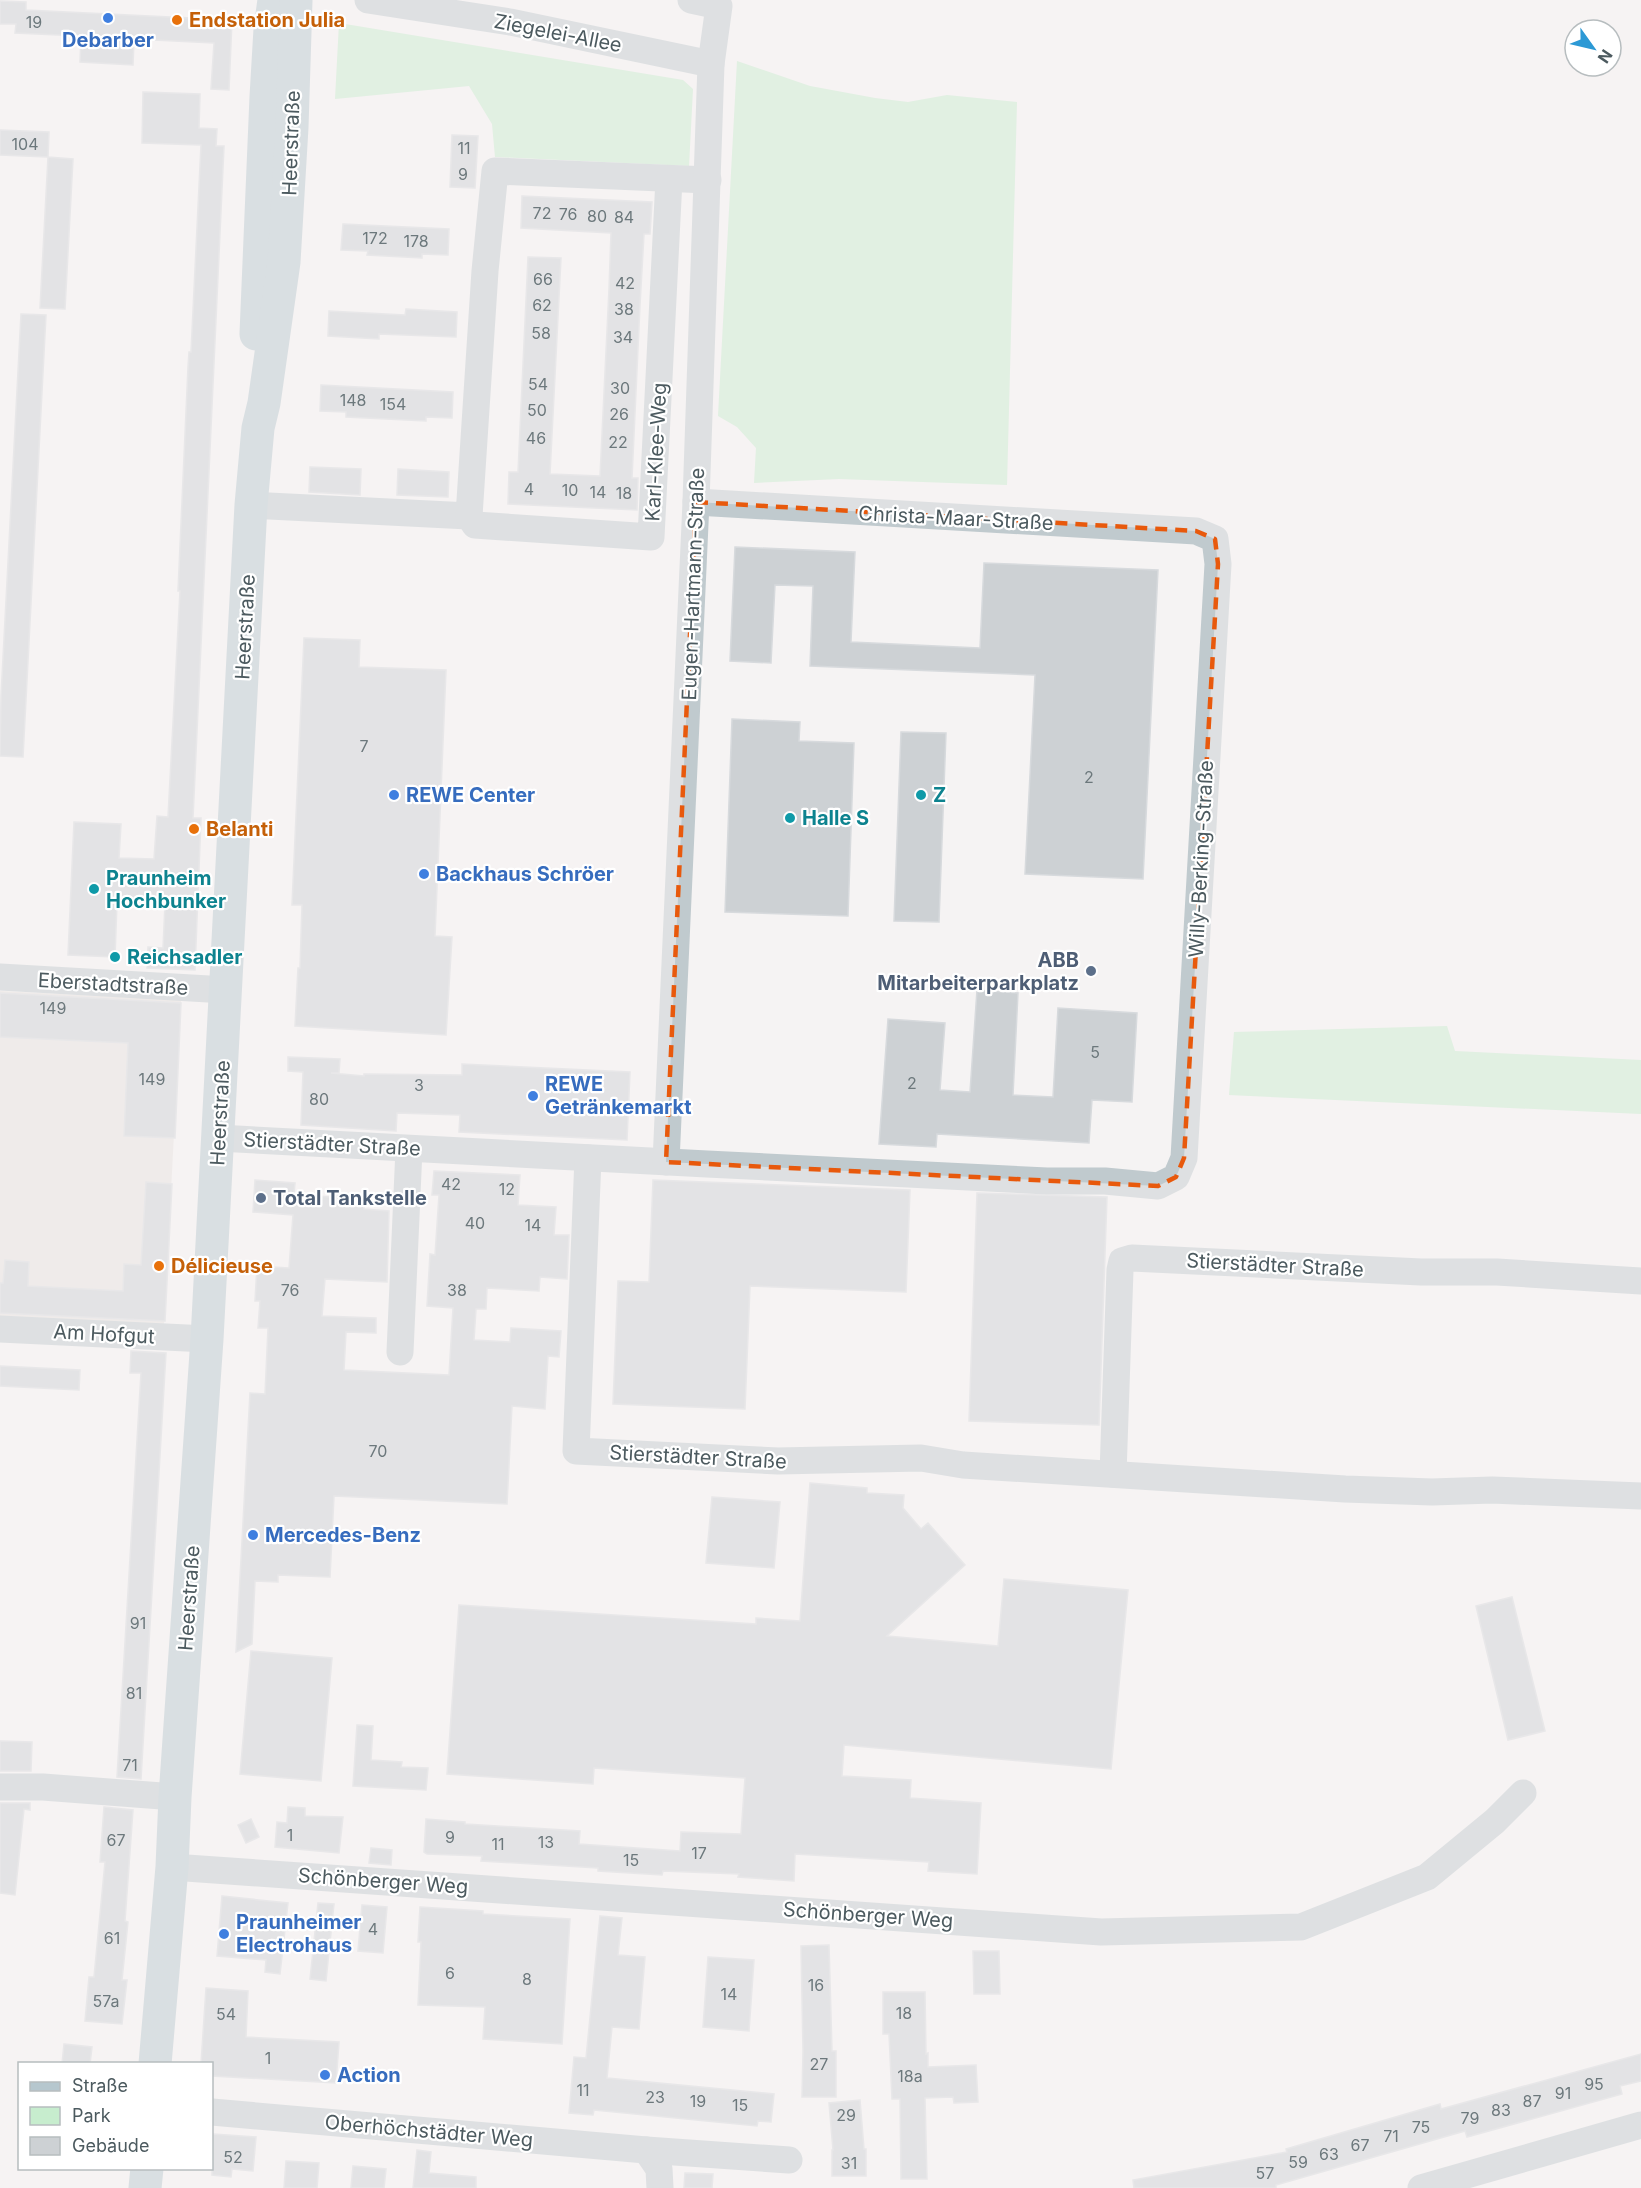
<svg xmlns="http://www.w3.org/2000/svg" width="1641" height="2188" font-family="Inter,sans-serif">
<style>
.commercial{fill:#e7e3df}
.green{fill:#c7edce}
.building{fill:#cdd1d4;stroke:#d7dadd;stroke-width:1.5}
.lines{fill:none;stroke-linecap:round;stroke-linejoin:round}
.minor{stroke:#c0cace;stroke-width:27}
.major{stroke:#b6c7ce;stroke-width:33}
.marked{fill:none;stroke:#e8590c;stroke-width:4.5;stroke-dasharray:12 8;stroke-linejoin:round}
.shop-dot{fill:#3f7fe0;stroke:#fff;stroke-width:2}
.food-dot{fill:#e8710a;stroke:#fff;stroke-width:2}
.culture-dot{fill:#0f9aa8;stroke:#fff;stroke-width:2}
.service-dot{fill:#5c6f8a;stroke:#fff;stroke-width:2}
.labels{text-anchor:middle;stroke-width:4.5;stroke-linejoin:round;paint-order:stroke}
.number-label{font-size:16px;fill:#6c787c}
.food-label{font-size:20px;font-weight:bold;fill:#c56008;stroke:#fff;text-anchor:start}
.street-label{font-size:20px;fill:#4c5a5f;stroke:#fff}
.shop-label{font-size:20px;font-weight:bold;fill:#366cbe;stroke:#fff;text-anchor:start}
.culture-label{font-size:20px;font-weight:bold;fill:#0d838f;stroke:#fff;text-anchor:start}
.service-label{font-size:20px;font-weight:bold;fill:#4e5e75;stroke:#fff;text-anchor:end}
</style>
<rect width="100%" height="100%" fill="#f5f3f3"/>
<polygon class="commercial" points="0,991 181,1000 164,1324 0,1316"/>
<g class="green">
<polygon points="339,23 683,80 693,89 689,166 495,157 492,124 469,86 335,99"/>
<polygon points="737,61 810,86 875,98 908,102 947,95 1017,102 1007,485 839,479 754,483 756,448 737,427 718,416"/>
<polygon points="1447,1026 1455,1051 1641,1060 1641,1114 1229,1095 1234,1032"/>
</g>
<g class="building">
<polygon points="0,1 26,2 26,10 232,20 229,90 211,89 214,43 134,39 133,65 80,62 81,36 15,33 16,24 0,24"/>
<polygon points="143,92 200,94 199,128 217,129 216,146 224,146 193,818 201,818 195,970 147,968 148,947 163,948 165,904 117,902 115,957 68,955 74,822 121,824 119,858 154,859 157,816 168,817 180,591 178,591 188,367 189,352 191,352 201,145 142,143"/>
<polygon points="0,130 49,132 48,157 73,159 65,309 40,308 48,157 0,155"/>
<polygon points="452,135 478,136 475,188 450,187"/>
<polygon points="522,196 652,202 650,234 644,234 640,305 632,478 638,478 637,510 508,504 509,472 518,472 528,257 561,258 550,474 600,476 609,289 611,233 521,228"/>
<polygon points="343,224 449,229 448,255 422,254 422,258 367,255 368,251 341,250"/>
<polygon points="406,309 457,312 456,337 379,334 379,339 328,336 329,311 405,315"/>
<polygon points="21,314 46,315 23,757 0,756 1,696"/>
<polygon points="321,385 453,392 452,418 426,417 426,421 346,417 346,412 320,411"/>
<polygon points="310,467 361,469 360,495 309,492"/>
<polygon points="398,469 449,472 448,497 397,495"/>
<polygon points="735,547 855,552 851,642 980,648 984,563 1158,570 1143,879 1025,874 1035,675 810,666 813,586 775,585 771,663 730,661"/>
<polygon points="304,638 360,640 359,667 446,670 435,936 452,937 446,1035 295,1026 298,968 300,968 302,905 292,905"/>
<polygon points="732,719 800,722 799,741 854,743 848,916 725,912"/>
<polygon points="901,732 946,733 939,922 894,921"/>
<polygon points="977,990 1018,993 1013,1095 1053,1097 1058,1008 1137,1013 1132,1102 1092,1100 1089,1143 937,1134 936,1147 879,1144 888,1019 945,1023 940,1090 970,1092"/>
<polygon points="0,993 181,1003 175,1138 124,1136 128,1043 0,1037"/>
<polygon points="288,1057 340,1059 339,1073 331,1073 364,1076 364,1074 462,1075 462,1064 630,1072 627,1140 459,1132 460,1115 397,1113 396,1131 301,1125 303,1072 288,1071"/>
<polygon points="434,1171 520,1175 518,1205 556,1207 554,1235 569,1235 567,1279 540,1277 539,1291 487,1288 486,1309 476,1309 474,1340 510,1342 511,1328 561,1331 559,1357 548,1356 545,1409 512,1406 507,1504 334,1496 330,1577 278,1575 278,1582 255,1581 252,1644 236,1652 250,1393 265,1394 268,1328 258,1328 260,1301 255,1301 257,1266 289,1268 293,1215 253,1212 255,1180 295,1183 294,1194 330,1197 330,1192 364,1195 364,1209 389,1211 387,1282 325,1279 322,1316 376,1318 376,1333 346,1332 344,1370 449,1375 453,1308 427,1306 430,1254 435,1255 439,1195 432,1195"/>
<polygon points="653,1180 910,1190 906,1292 750,1286 745,1409 613,1404 618,1281 649,1282"/>
<polygon points="146,1182 172,1184 165,1321 0,1313 0,1283 3,1283 5,1260 29,1262 28,1286 123,1291 124,1264 141,1265"/>
<polygon points="977,1193 1107,1197 1099,1425 969,1421"/>
<polygon points="131,1351 166,1353 141,1779 117,1777 141,1373 130,1373"/>
<polygon points="0,1366 80,1370 79,1390 0,1386"/>
<polygon points="810,1483 867,1488 867,1493 904,1495 903,1508 921,1529 928,1523 965,1565 887,1636 998,1646 1004,1579 1128,1590 1111,1769 844,1745 842,1776 911,1780 910,1798 981,1803 977,1874 928,1871 929,1862 795,1854 794,1881 738,1877 739,1874 663,1871 662,1875 598,1871 598,1868 481,1861 482,1856 427,1854 424,1852 426,1819 465,1822 465,1824 580,1831 579,1844 680,1851 681,1832 741,1834 745,1778 594,1768 593,1784 447,1774 459,1605 756,1624 756,1618 800,1621"/>
<polygon points="712,1497 780,1502 774,1568 706,1563"/>
<polygon points="1512,1597 1545,1731 1508,1740 1476,1606"/>
<polygon points="251,1651 332,1658 321,1781 240,1774"/>
<polygon points="357,1725 373,1726 371,1760 402,1762 401,1767 428,1768 426,1790 353,1786"/>
<polygon points="0,1741 32,1742 31,1771 0,1771"/>
<polygon points="0,1803 30,1803 30,1810 24,1809 15,1895 0,1893"/>
<polygon points="104,1807 133,1810 125,1921 128,1922 122,1980 127,1980 122,2024 85,2021 89,1977 94,1977 105,1862 100,1862"/>
<polygon points="288,1807 305,1808 305,1816 343,1817 339,1853 275,1847 277,1822 287,1823"/>
<polygon points="251,1819 259,1837 246,1843 238,1825"/>
<polygon points="371,1848 392,1850 391,1865 369,1863"/>
<polygon points="222,1896 288,1903 280,1974 265,1972 266,1960 217,1956"/>
<polygon points="318,1903 334,1904 326,1981 310,1979"/>
<polygon points="362,1905 387,1907 383,1953 358,1951"/>
<polygon points="420,1907 483,1911 483,1914 570,1919 562,2044 483,2039 485,2007 418,2005 421,1942 418,1942"/>
<polygon points="600,1916 622,1918 618,1955 645,1957 639,2029 612,2027 607,2078 774,2094 771,2122 758,2121 757,2126 594,2110 593,2115 569,2113 574,2057 586,2058"/>
<polygon points="829,1945 832,2051 836,2051 836,2097 802,2097 803,2051 801,1946"/>
<polygon points="973,1951 999,1951 1000,1994 974,1994"/>
<polygon points="708,1957 754,1960 749,2031 703,2027"/>
<polygon points="206,1988 248,1991 246,2037 339,2042 336,2083 212,2076 212,2064 201,2064"/>
<polygon points="883,1992 925,1992 926,2054 928,2053 928,2067 976,2065 978,2102 954,2103 953,2097 925,2098 927,2179 901,2179 900,2099 892,2099 889,2034 883,2034"/>
<polygon points="64,2044 92,2047 90,2064 62,2064"/>
<polygon points="1641,2054 1641,2081 1620,2086 1622,2094 1467,2137 1465,2131 1276,2185 1276,2188 1134,2188 1133,2180 1287,2152 1286,2149 1440,2104 1441,2109"/>
<polygon points="860,2100 864,2149 866,2149 866,2176 832,2176 832,2150 833,2150 829,2103"/>
<polygon points="213,2134 256,2137 253,2171 232,2169 231,2177 212,2175"/>
<polygon points="417,2150 431,2152 429,2173 476,2177 476,2188 413,2188"/>
<polygon points="286,2161 319,2163 317,2188 284,2188"/>
<polygon points="353,2166 386,2169 384,2188 351,2188"/>
<polygon points="685,2173 713,2174 712,2188 684,2188"/>
</g>
<g class="lines">
<g class="minor">
<polyline points="368,0 510,22 711,64"/>
<polyline points="251,505 469,516 485,271 495,171 708,180"/>
<polyline points="469,516 475,525 651,537 669,179"/>
<polyline points="0,977 226,990"/>
<polyline points="218,1138 707,1164 1047,1181 1105,1181 1158,1186 1176,1177 1184,1158 1218,564 1215,539 1196,531 696,502"/>
<polyline points="588,1158 576,1451 778,1461 921,1458 963,1465 1345,1489 1432,1492 1492,1490 1641,1496"/>
<polyline points="666,1162 696,502 711,64 719,6 691,0"/>
<polyline points="0,1329 207,1339"/>
<polyline points="400,1352 409,1149"/>
<polyline points="1113,1474 1120,1270 1122,1261 1132,1258 1421,1272 1497,1272 1641,1281"/>
<polyline points="0,1787 43,1787 175,1797"/>
<polyline points="172,1867 1101,1932 1301,1927 1427,1877 1495,1821 1523,1793"/>
<polyline points="212,2112 646,2150 659,2169 660,2188"/>
<polyline points="646,2150 789,2160"/>
<polyline points="1421,2188 1641,2125"/>
</g>
<g class="major">
<polyline points="256,334 266,97 270,29 274,0"/>
<polyline points="155,2064 172,1867 175,1797 207,1339 251,505 258,428 264,403 284,262 292,127 296,0"/>
<polyline points="145,2188 147,2168"/>
</g>
</g>
<path d="M0 0H1641V2188H0ZM696,502L1196,531L1215,539L1218,564L1184,1158L1176,1177L1158,1186L666,1162Z" fill="#f5f3f3" fill-opacity=".55" fill-rule="evenodd"/>
<path class="marked" d="M696,502L1196,531L1215,539L1218,564L1184,1158L1176,1177L1158,1186L666,1162Z"/>
<g class="shop-dot">
<circle cx="108" cy="18" r="6"/>
<circle cx="394" cy="795" r="6"/>
<circle cx="424" cy="874" r="6"/>
<circle cx="533" cy="1096" r="6"/>
<circle cx="253" cy="1535" r="6"/>
<circle cx="224" cy="1934" r="6"/>
<circle cx="325" cy="2075" r="6"/>
</g>
<g class="food-dot">
<circle cx="177" cy="20" r="6"/>
<circle cx="194" cy="829" r="6"/>
<circle cx="159" cy="1266" r="6"/>
</g>
<g class="culture-dot">
<circle cx="921" cy="795" r="6"/>
<circle cx="790" cy="818" r="6"/>
<circle cx="94" cy="889" r="6"/>
<circle cx="115" cy="957" r="6"/>
</g>
<g class="service-dot">
<circle cx="1091" cy="971" r="6"/>
<circle cx="261" cy="1198" r="6"/>
</g>
<g class="labels">
<g class="number-label">
<text x="34" y="28">19</text>
<text x="25" y="150">104</text>
<text x="464" y="154">11</text>
<text x="463" y="180">9</text>
<text x="542" y="219">72</text>
<text x="568" y="220">76</text>
<text x="597" y="222">80</text>
<text x="624" y="223">84</text>
<text x="375" y="244">172</text>
<text x="416" y="247">178</text>
<text x="543" y="285">66</text>
<text x="625" y="289">42</text>
<text x="542" y="311">62</text>
<text x="624" y="315">38</text>
<text x="541" y="339">58</text>
<text x="623" y="343">34</text>
<text x="538" y="390">54</text>
<text x="620" y="394">30</text>
<text x="353" y="406">148</text>
<text x="393" y="410">154</text>
<text x="537" y="416">50</text>
<text x="619" y="420">26</text>
<text x="536" y="444">46</text>
<text x="618" y="448">22</text>
<text x="529" y="495">4</text>
<text x="570" y="496">10</text>
<text x="598" y="498">14</text>
<text x="624" y="499">18</text>
<text x="364" y="752">7</text>
<text x="1089" y="783">2</text>
<text x="53" y="1014">149</text>
<text x="1095" y="1058">5</text>
<text x="152" y="1085">149</text>
<text x="912" y="1089">2</text>
<text x="419" y="1091">3</text>
<text x="319" y="1105">80</text>
<text x="451" y="1190">42</text>
<text x="507" y="1195">12</text>
<text x="475" y="1229">40</text>
<text x="533" y="1231">14</text>
<text x="290" y="1296">76</text>
<text x="457" y="1296">38</text>
<text x="378" y="1457">70</text>
<text x="138" y="1629">91</text>
<text x="134" y="1699">81</text>
<text x="130" y="1771">71</text>
<text x="290" y="1841">1</text>
<text x="450" y="1843">9</text>
<text x="116" y="1846">67</text>
<text x="546" y="1848">13</text>
<text x="498" y="1850">11</text>
<text x="699" y="1859">17</text>
<text x="631" y="1866">15</text>
<text x="373" y="1935">4</text>
<text x="112" y="1944">61</text>
<text x="450" y="1979">6</text>
<text x="527" y="1985">8</text>
<text x="816" y="1991">16</text>
<text x="729" y="2000">14</text>
<text x="106" y="2007">57a</text>
<text x="904" y="2019">18</text>
<text x="226" y="2020">54</text>
<text x="268" y="2064">1</text>
<text x="819" y="2070">27</text>
<text x="910" y="2082">18a</text>
<text x="1594" y="2090">95</text>
<text x="583" y="2096">11</text>
<text x="1563" y="2099">91</text>
<text x="655" y="2103">23</text>
<text x="698" y="2107">19</text>
<text x="1532" y="2107">87</text>
<text x="740" y="2111">15</text>
<text x="1501" y="2116">83</text>
<text x="846" y="2121">29</text>
<text x="1470" y="2124">79</text>
<text x="1421" y="2133">75</text>
<text x="1391" y="2142">71</text>
<text x="1360" y="2151">67</text>
<text x="1329" y="2160">63</text>
<text x="233" y="2163">52</text>
<text x="1298" y="2168">59</text>
<text x="849" y="2169">31</text>
<text x="1265" y="2179">57</text>
</g>
<g class="food-label">
<text x="189" y="27">Endstation Julia</text>
<text x="206" y="836">Belanti</text>
<text x="171" y="1273">Délicieuse</text>
</g>
<g class="street-label">
<text transform="translate(558 33) rotate(11)" y="7">Ziegelei-Allee</text>
<text transform="translate(291 143) rotate(-88)" y="7">Heerstraße</text>
<text transform="translate(656 452) rotate(-87)" y="7">Karl-Klee-Weg</text>
<text transform="translate(956 518) rotate(3)" y="7">Christa-Maar-Straße</text>
<text transform="translate(693 584) rotate(-88)" y="7">Eugen-Hartmann-Straße</text>
<text transform="translate(245 627) rotate(-87)" y="7">Heerstraße</text>
<text transform="translate(1201 859) rotate(-87)" y="7">Willy-Berking-Straße</text>
<text transform="translate(113 984) rotate(3)" y="7">Eberstadtstraße</text>
<text transform="translate(220 1113) rotate(-87)" y="7">Heerstraße</text>
<text transform="translate(332 1144) rotate(3)" y="7">Stierstädter Straße</text>
<text transform="translate(1275 1265) rotate(3)" y="7">Stierstädter Straße</text>
<text transform="translate(104 1334) rotate(3)" y="7">Am Hofgut</text>
<text transform="translate(698 1457) rotate(3)" y="7">Stierstädter Straße</text>
<text transform="translate(189 1598) rotate(-86)" y="7">Heerstraße</text>
<text transform="translate(383 1881) rotate(4)" y="7">Schönberger Weg</text>
<text transform="translate(868 1915) rotate(4)" y="7">Schönberger Weg</text>
<text transform="translate(429 2131) rotate(5)" y="7">Oberhöchstädter Weg</text>
</g>
<g class="shop-label">
<text x="108" y="47" text-anchor="middle">Debarber</text>
<text x="406" y="802">REWE Center</text>
<text x="436" y="881">Backhaus Schröer</text>
<text x="545" y="1091">REWE<tspan x="545" dy="23">Getränkemarkt</tspan></text>
<text x="265" y="1542">Mercedes-Benz</text>
<text x="236" y="1929">Praunheimer<tspan x="236" dy="23">Electrohaus</tspan></text>
<text x="337" y="2082">Action</text>
</g>
<g class="culture-label">
<text x="933" y="802">Z</text>
<text x="802" y="825">Halle S</text>
<text x="106" y="885">Praunheim<tspan x="106" dy="23">Hochbunker</tspan></text>
<text x="127" y="964">Reichsadler</text>
</g>
<g class="service-label">
<text x="1079" y="967">ABB<tspan x="1079" dy="23">Mitarbeiterparkplatz</tspan></text>
<text x="273" y="1205" text-anchor="start">Total Tankstelle</text>
</g>
</g>
<rect x="18" y="2062" width="195" height="108" fill="#ffffff" stroke="#b7bdbf" stroke-width="1.5"/>
<rect x="30" y="2082" width="30" height="9" fill="#b6c7ce" stroke="#b7bdbf" stroke-width="1.5"/>
<text x="72" y="2092" font-size="18" fill="#4c5a5f">Straße</text>
<rect x="30" y="2107" width="30" height="18" fill="#c7edce" stroke="#b7bdbf" stroke-width="1.5"/>
<text x="72" y="2122" font-size="18" fill="#4c5a5f">Park</text>
<rect x="30" y="2137" width="30" height="18" fill="#cdd1d4" stroke="#b7bdbf" stroke-width="1.5"/>
<text x="72" y="2152" font-size="18" fill="#4c5a5f">Gebäude</text>
<g transform="translate(1593 48) rotate(124)"><circle r="28" fill="#ffffff" stroke="#b7bdbf" stroke-width="1.5"/>
<path d="M0-4.5L10 22L0 15L-10 22Z" fill="#2c99d5"/>
<text y="-9" font-size="16" font-weight="bold" text-anchor="middle" fill="#4c5a5f">N</text>
</g>
</svg>
